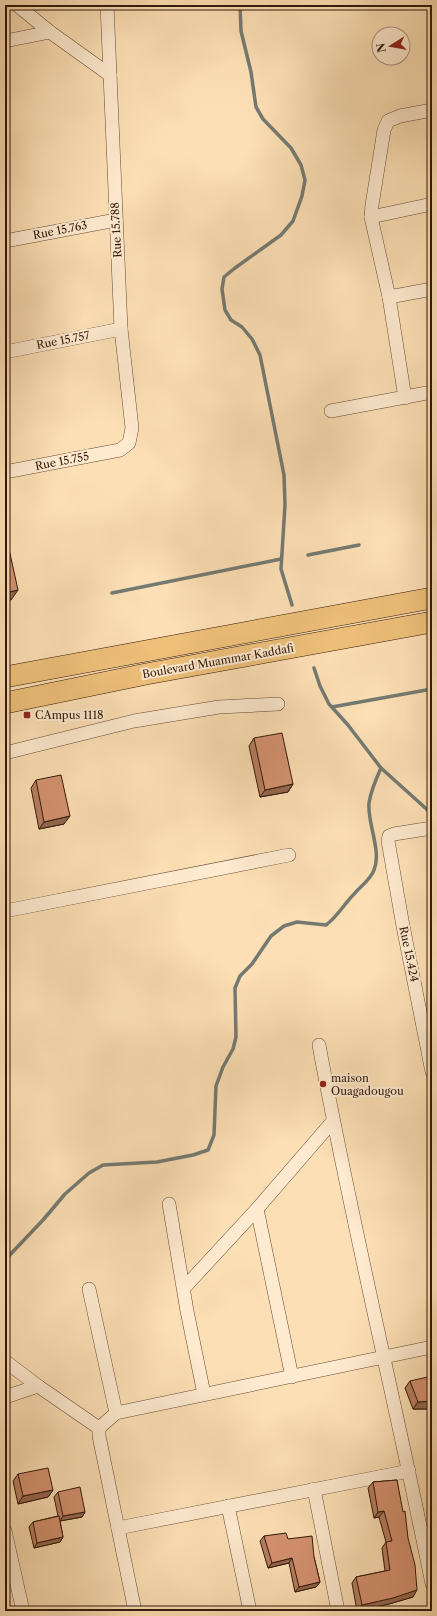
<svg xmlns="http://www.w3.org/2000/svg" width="437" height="1616" font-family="'Libre Caslon Text',serif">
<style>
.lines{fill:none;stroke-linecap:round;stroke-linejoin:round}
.stream{stroke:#747a71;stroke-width:3.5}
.minor-casing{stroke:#644a35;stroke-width:14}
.primary-casing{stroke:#31180a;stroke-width:22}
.minor{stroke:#feeacf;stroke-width:13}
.primary{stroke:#eec07a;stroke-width:21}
.wall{fill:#b77e61;stroke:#31180a}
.shaded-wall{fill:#95664f;stroke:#31180a}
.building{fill:#d59271;stroke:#31180a}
.poi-dot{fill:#8f2418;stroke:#feeacf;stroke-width:1.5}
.labels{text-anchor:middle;stroke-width:4;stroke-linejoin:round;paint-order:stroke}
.street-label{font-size:11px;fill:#31180a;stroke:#feeacf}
.poi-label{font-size:11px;fill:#31180a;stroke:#feeacf;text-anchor:start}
</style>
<rect width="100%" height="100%" fill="#fddfb5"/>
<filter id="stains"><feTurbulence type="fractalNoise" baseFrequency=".005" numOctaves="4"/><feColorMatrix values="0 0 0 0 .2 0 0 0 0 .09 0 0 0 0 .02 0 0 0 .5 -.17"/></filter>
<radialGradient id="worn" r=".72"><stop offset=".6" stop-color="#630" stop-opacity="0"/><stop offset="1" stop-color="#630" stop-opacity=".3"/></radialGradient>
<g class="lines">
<g class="stream">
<polyline points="240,5 241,31 251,72 256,107 263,119 291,148 301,165 305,180 302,196 293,221 281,235 235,268 224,277 222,289 225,310 231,320 242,327 252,339 260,355 284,475 285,505 281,569 292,605"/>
<polyline points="308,555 359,545"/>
<polyline points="112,593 281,559"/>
<polyline points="314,668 320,686 329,704 348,725 381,768 432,814"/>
<polyline points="332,707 432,689"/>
<path d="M5,1260L43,1220L65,1194L89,1173L103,1165L157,1162L193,1155L208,1150L214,1135L216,1086L223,1067L233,1049L236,1037L235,988L240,976L252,964L271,936L284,926L297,922L326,925C338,916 344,904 355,893C361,886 371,879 374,870C382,851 367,823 369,803C371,790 376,779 381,768"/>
</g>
<g class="minor-casing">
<g id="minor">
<polyline points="17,5 50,32 110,75"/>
<polyline points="5,41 50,32"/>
<polyline points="371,217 432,204"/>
<polyline points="5,241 116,220"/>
<polyline points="389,297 432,289"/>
<polyline points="5,352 121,329"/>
<polyline points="405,398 389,297 371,217 372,205 384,130 388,121 400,116 432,110"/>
<polyline points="331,411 432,392"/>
<polyline points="5,472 120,450 129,443 132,428 121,329 107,5"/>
<polyline points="5,753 134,721 219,707 278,704"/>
<polyline points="432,828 394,834 389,836 388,841 403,926 432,1072"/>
<polyline points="5,911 289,855"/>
<path d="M319,1045C352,1225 396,1404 432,1584"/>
<polyline points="169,1204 187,1311 204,1394"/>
<polyline points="257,1209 292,1377"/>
<polyline points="184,1288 257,1209 333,1121"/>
<polyline points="89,1289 116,1413"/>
<polyline points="5,1361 38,1386 99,1428"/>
<polyline points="5,1397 38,1386"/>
<polyline points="99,1428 116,1413 432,1347"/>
<polyline points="99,1428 99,1436 135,1611"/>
<polyline points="314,1489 338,1611"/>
<polyline points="228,1506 250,1611"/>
<polyline points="118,1528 409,1471"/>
<polyline points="5,1531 23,1611"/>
</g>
</g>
<g class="primary-casing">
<g id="primary">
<polyline points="5,677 432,598"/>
<polyline points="5,703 146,674 432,622"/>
</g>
</g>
<use href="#minor" class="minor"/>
<use href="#primary" class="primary"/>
</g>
<g class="wall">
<polygon points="254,738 293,784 288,792 260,797 249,746"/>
<polygon points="36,780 64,824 39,829 31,788"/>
<polygon points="410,1381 432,1409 413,1409 405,1388"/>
<polygon points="18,1474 53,1490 48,1497 18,1504 13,1481"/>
<polygon points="397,1480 413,1597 389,1604 357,1611 352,1583 356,1577 385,1571 382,1548 386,1542 379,1517 374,1518 368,1488 373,1482"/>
<polygon points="58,1492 85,1512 82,1517 60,1521 63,1537 60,1542 34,1548 29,1527 33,1522 58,1516 54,1497"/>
<polygon points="264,1536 314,1557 320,1582 316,1587 295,1592 289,1563 268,1568 260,1541"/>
</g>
<g class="shaded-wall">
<polygon points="18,590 11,600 5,601 5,593"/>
<polygon points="293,784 288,792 260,797 265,790"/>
<polygon points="70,816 64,824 39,829 44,822"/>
<polygon points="432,1401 432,1409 413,1409 418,1402"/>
<polygon points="53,1490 48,1497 18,1504 23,1496"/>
<polygon points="384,1511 379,1517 374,1518 378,1512"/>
<polygon points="85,1512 82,1517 60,1521 63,1516"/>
<polygon points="63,1537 60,1542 34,1548 37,1543"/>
<polygon points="292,1558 289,1563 268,1568 272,1563"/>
<polygon points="320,1582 316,1587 295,1592 299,1587"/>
<polygon points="417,1590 413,1597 389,1604 357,1611 362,1605"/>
</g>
<g class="building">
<polygon points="5,540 7,540 18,590 5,593"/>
<polygon points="282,733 293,784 265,790 254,738"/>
<polygon points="61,775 70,816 44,822 36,780"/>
<polygon points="432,1376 432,1401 418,1402 410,1381"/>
<polygon points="48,1468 53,1490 23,1496 18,1474"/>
<polygon points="397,1480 403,1512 405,1511 408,1538 415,1565 417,1590 393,1598 362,1605 356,1577 390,1570 386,1542 392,1541 384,1511 378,1512 373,1482"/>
<polygon points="80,1487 85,1512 63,1516 58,1492"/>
<polygon points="59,1516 63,1537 37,1543 33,1522"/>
<polygon points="286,1533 288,1539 312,1536 314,1557 320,1582 299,1587 292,1558 272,1563 264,1536"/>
</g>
<g class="poi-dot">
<rect x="23" y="711" width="8" height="8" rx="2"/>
<circle cx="323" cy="1084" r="4"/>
</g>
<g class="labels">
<g class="street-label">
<text transform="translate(60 230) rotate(-11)" y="4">Rue 15.763</text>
<text transform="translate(116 230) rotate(-93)" y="4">Rue 15.788</text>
<text transform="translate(63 340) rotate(-11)" y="4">Rue 15.757</text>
<text transform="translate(62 461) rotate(-11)" y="4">Rue 15.755</text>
<text transform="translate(218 661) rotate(-10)" y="4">Boulevard Muammar Kaddafi</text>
<text transform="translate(409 954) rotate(78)" y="4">Rue 15.424</text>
</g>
<g class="poi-label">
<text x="35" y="719">CAmpus 1118</text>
<text x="331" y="1082">maison<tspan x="331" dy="13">Ouagadougou</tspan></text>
</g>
</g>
<rect width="437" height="1616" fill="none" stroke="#fddfb5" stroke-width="20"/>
<rect x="6" y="6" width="425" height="1604" fill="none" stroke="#31180a" stroke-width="2"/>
<rect x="10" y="10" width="417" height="1596" fill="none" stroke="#31180a"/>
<g transform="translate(391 46) rotate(259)"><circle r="19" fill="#feeacf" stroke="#ac9680"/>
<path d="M0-3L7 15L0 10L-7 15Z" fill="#8f2418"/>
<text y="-6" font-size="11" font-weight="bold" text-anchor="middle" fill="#31180a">N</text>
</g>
<rect width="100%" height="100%" filter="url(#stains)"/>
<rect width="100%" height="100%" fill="url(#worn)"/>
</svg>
